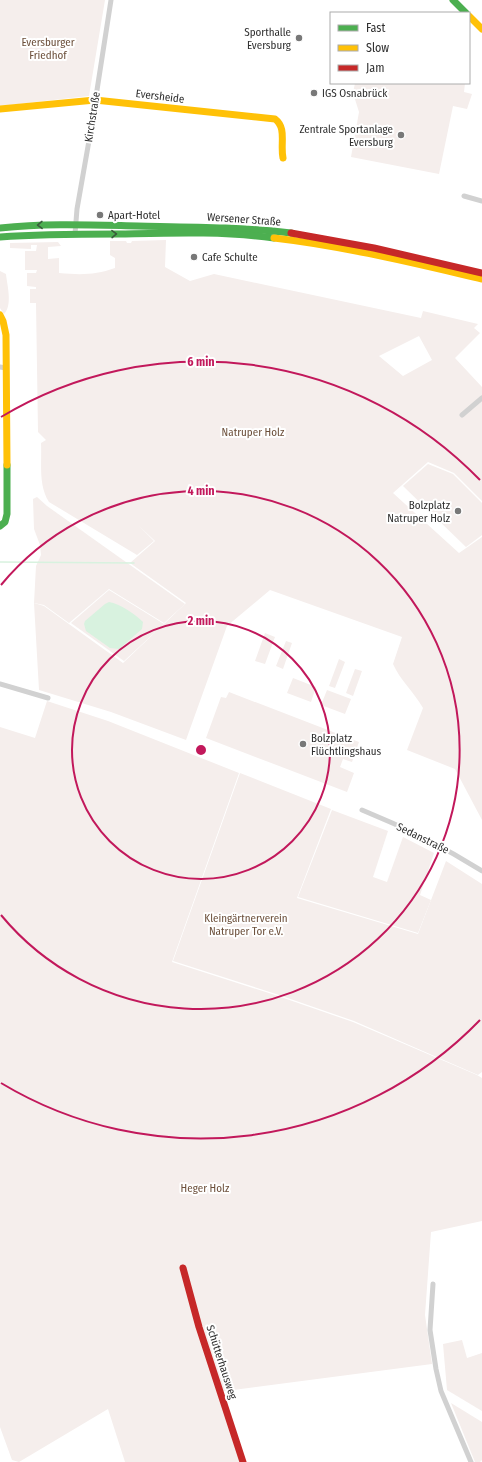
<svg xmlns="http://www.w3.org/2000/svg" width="482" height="1462" font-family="'Fira Sans Condensed',sans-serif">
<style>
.green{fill:#f5eeec;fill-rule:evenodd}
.water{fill:#d8f2df}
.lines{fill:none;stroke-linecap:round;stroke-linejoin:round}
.stream{stroke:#d8f2df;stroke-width:1.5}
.street{stroke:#d1d1d1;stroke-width:5}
.fast{stroke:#4caf50;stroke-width:7}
.slow{stroke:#ffc107;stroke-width:7}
.jam{stroke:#c62828;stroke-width:7}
.oneway{stroke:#395c3b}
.ring{fill:none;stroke:#c2185b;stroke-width:2}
.poi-dot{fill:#787878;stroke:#fff;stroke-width:1.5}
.labels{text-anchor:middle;stroke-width:4;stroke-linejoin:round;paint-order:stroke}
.poi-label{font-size:11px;fill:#2f2f2f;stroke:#fff;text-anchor:start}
.park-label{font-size:11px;fill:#6c4f3a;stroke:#fff}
.street-label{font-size:11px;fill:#2f2f2f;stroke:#fff}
.centre{fill:#c2185b;stroke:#fff;stroke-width:2}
.ring-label{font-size:12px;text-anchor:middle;font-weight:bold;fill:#c2185b;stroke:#fff;stroke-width:4;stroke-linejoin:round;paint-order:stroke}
</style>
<rect width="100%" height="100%" fill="#fff"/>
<g class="green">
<polygon points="0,0 105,0 89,96 0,106"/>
<polygon points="355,83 465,83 464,92 472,94 467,109 453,106 439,174 351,157 359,112 353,93"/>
<path d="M166,240L165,267L190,281L214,274L421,318L423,311L478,324L474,328L480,333L455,358L482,387V501L454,473L428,462L393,493L459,553L482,537V820L455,769L407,750L423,708C414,692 400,680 393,664L402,637L270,590L227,626L186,740L111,712L39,690L34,603L44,606L123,663L186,603L130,563L155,541L138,525L154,541L137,555L49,502C38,485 42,463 41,443L46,440L38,432L36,303H30V289H36V287L27,286V273H36L37,270H25V251H36L37,245H31V249L10,248V243L58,242L61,246L48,247V259L59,258V273C81,275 95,275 115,268V258L110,255V241H126L127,243H131L132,241ZM419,336L432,360L403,376L379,356Z"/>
<path d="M0,271L6,274C7,285 13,305 4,314L0,308Z"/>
<polygon points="428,464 453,474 482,503 482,535 466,547 403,486"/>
<polygon points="37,497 47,506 185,604 164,623 109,589 69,623 44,605 34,603 36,566 41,555 40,545 34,529 33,499"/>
<polygon points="109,590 164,624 124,661 71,623"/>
<polygon points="265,633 275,637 265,664 255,661"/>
<polygon points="286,641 292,643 283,669 276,666"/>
<polygon points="339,659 345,662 335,688 329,686"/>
<polygon points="355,669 362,671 353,696 346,693"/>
<polygon points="293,678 316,687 311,702 287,693"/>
<polygon points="327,690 351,699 345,714 321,705"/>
<polygon points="229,692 359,742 352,762 343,759 340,767 354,773 347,792 206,738 221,697 226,698"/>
<polygon points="47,701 108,721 239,773 172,962 275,995 353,1022 477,1075 482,1078 482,1221 431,1232 425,1315 432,1364 218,1392 240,1462 125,1462 108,1409 19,1462 12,1460 0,1427 0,727 35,738"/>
<polygon points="240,773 331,809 297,898 418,934 446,861 482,884 482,1072 478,1075 354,1021 276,994 173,961"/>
<polygon points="332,810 388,831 373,877 387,882 403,837 434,853 420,895 431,900 418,933 298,897"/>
<polygon points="462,1340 467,1358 482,1353 482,1411 447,1390 443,1344"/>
<polygon points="451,1403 482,1422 482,1460 480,1462 475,1462"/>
</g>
<path class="water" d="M109,602C120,604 135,614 143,622L142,629L119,649L110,648L86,631L84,624L85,621L105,604Z"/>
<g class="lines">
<polyline class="stream" points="0,562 134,563"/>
<g class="street">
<polyline points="464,196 482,201"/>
<polyline points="75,234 77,209 90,135 111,0"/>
<polyline points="0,367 6,368"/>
<polyline points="462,415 482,398"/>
<polyline points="0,684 48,698"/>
<path d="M362,810C404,827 444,847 482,871"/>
<polyline points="433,1284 430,1330 436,1369 441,1391 471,1462"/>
</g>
<g class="fast">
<polyline points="453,0 466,13"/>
<path d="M0,228C46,223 92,225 138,226C189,227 240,227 291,233"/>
<path d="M0,237C39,234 79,234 119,234C170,233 222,231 274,238"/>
<polyline points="0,526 5,522 7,514 7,465"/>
</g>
<g class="slow">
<polyline points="469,16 482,29"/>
<path d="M0,109L95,100L275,119C287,128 280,144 283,158"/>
<path d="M274,238C344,246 413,263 482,279"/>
<polyline points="0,315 3,321 6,335 7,465"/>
</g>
<g class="jam">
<polyline points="291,233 374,248 482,273"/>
<polyline points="183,1268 199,1327 243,1462"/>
</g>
</g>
<defs><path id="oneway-chevron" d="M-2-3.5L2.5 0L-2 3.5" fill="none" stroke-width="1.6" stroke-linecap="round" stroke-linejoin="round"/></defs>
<g class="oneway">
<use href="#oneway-chevron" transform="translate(40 225) rotate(179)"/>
<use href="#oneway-chevron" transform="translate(114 234) rotate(-1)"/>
</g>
<g class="ring">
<circle cx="201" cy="750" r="129"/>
<path d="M1 585A259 259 0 1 1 1 915"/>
<path d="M480 1020A388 388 0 0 1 1 1083M1 417A388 388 0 0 1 480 480"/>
</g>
<g class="poi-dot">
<circle cx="299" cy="38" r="4"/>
<circle cx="314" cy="93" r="4"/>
<circle cx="401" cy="135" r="4"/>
<circle cx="100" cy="215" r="4"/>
<circle cx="194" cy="257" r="4"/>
<circle cx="458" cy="511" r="4"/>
<circle cx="303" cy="744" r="4"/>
</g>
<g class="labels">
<g class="poi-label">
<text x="291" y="36" text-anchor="end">Sporthalle<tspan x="291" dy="13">Eversburg</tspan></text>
<text x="322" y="97">IGS Osnabrück</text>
<text x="393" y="133" text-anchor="end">Zentrale Sportanlage<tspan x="393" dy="13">Eversburg</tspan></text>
<text x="108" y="219">Apart-Hotel</text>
<text x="202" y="261">Cafe Schulte</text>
<text x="450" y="509" text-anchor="end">Bolzplatz<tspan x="450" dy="13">Natruper Holz</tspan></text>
<text x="311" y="742">Bolzplatz<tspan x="311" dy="13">Flüchtlingshaus</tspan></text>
</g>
<g class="park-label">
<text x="48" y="46">Eversburger<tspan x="48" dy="13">Friedhof</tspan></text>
<text x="253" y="436">Natruper Holz</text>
<text x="246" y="922">Kleingärtnerverein<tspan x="246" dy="13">Natruper Tor e.V.</tspan></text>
<text x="205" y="1192">Heger Holz</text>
</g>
<g class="street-label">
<text transform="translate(160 96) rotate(7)" y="4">Eversheide</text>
<text transform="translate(92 117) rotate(-81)" y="4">Kirchstraße</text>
<text transform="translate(244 219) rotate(4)" y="4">Wersener Straße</text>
<text transform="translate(423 838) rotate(26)" y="4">Sedanstraße</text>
<text transform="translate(222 1362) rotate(72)" y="4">Schütterhausweg</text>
</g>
</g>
<circle cx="201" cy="750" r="6" class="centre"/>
<g class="ring-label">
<text x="201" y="366">6 min</text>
<text x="201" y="495">4 min</text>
<text x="201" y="625">2 min</text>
</g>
<rect x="330" y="12" width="140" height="72" fill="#ffffff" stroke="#acacac"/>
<rect x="338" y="25" width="20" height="6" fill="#4caf50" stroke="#acacac"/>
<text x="366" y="32" font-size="12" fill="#2f2f2f">Fast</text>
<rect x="338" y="45" width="20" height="6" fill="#ffc107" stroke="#acacac"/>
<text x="366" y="52" font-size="12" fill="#2f2f2f">Slow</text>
<rect x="338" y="65" width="20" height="6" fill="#c62828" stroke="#acacac"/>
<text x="366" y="72" font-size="12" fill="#2f2f2f">Jam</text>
</svg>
